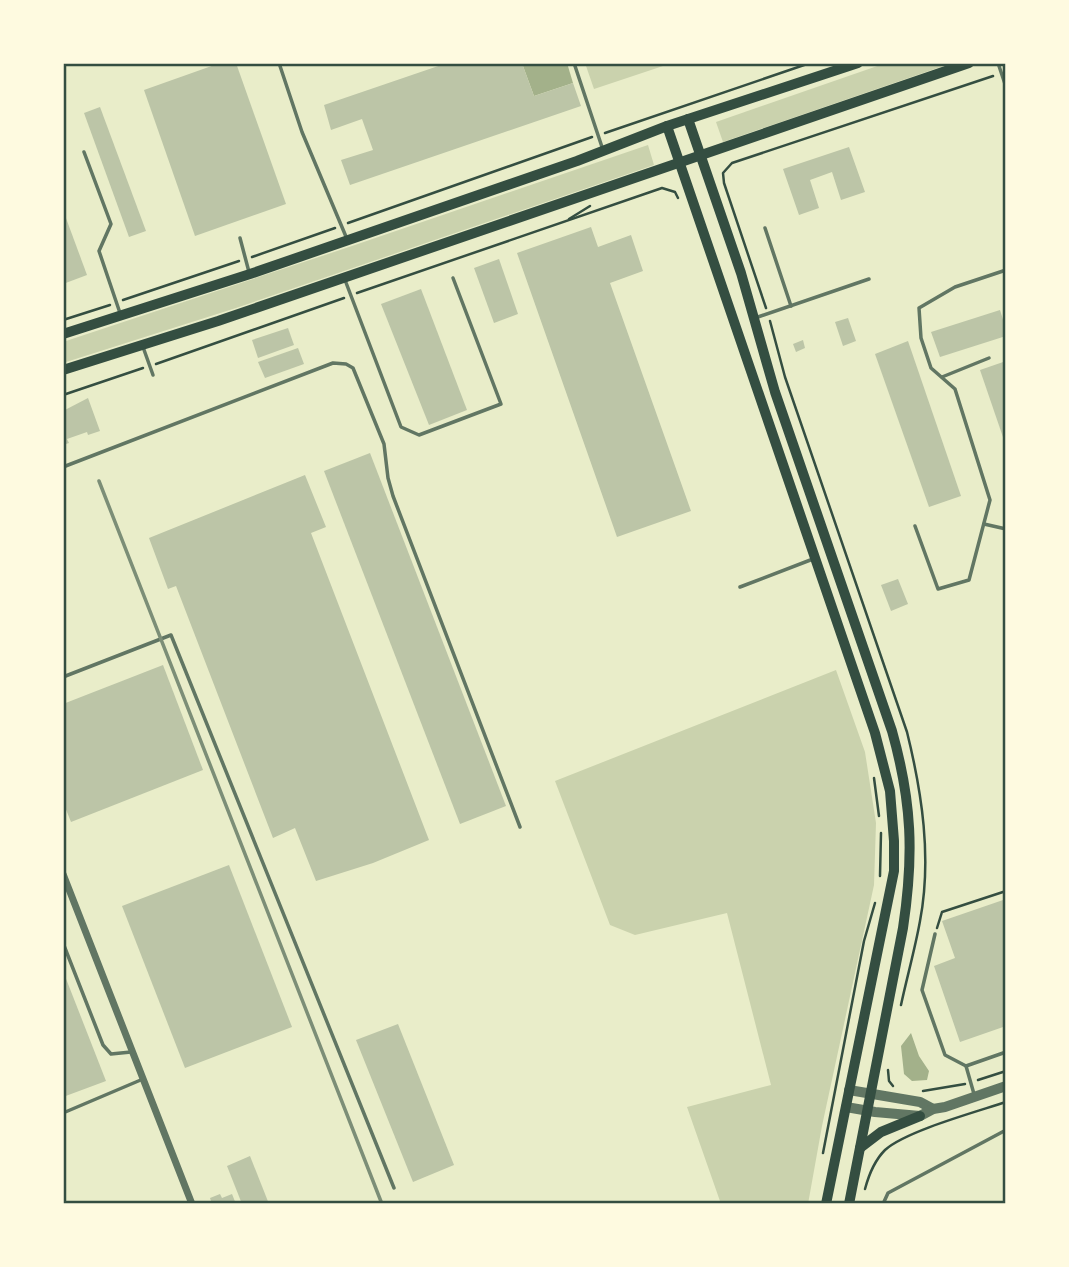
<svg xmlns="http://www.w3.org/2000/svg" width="1069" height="1267" font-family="Karla,sans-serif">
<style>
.green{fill:#cad2ad}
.water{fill:#a3b18a}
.building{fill:#bcc5a7}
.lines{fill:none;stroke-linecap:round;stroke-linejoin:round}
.path{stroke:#344e41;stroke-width:2.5}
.service{stroke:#617663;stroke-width:3.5}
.minor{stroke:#617663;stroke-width:7}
.tertiary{stroke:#617663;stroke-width:10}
.secondary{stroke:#344e41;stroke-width:10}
.rail{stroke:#7c8e77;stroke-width:3.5}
.neatline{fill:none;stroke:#344e41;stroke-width:2.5}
</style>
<rect width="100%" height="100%" fill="#e9edc9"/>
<g class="green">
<polygon points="585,63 672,63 594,89"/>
<polygon points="886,63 952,63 723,142 716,122"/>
<polygon points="648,145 654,165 236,308 63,363 63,342 349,247"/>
<polygon points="836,670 865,752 876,823 874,885 822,1126 808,1204 721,1204 687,1107 771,1085 727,913 635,935 610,925 555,781"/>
</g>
<g class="water">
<polygon points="525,63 567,63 573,83 534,96 523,66"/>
<polygon points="911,1033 919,1056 929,1071 927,1080 912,1081 904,1074 901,1046"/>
</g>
<g class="building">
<polygon points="220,63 236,63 286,204 195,236 144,90"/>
<polygon points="447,63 525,63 523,66 534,96 573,83 581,106 350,185 341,160 373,150 362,119 331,130 324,105"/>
<polygon points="100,107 146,231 129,237 84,113"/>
<polygon points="849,147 865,192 841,200 832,172 810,180 819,208 799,215 783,169"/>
<polygon points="63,210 87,275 63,284"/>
<polygon points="591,227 598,247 631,235 643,271 610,283 691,511 617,537 517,253"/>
<polygon points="499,259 518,314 494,323 474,268"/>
<polygon points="421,289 467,410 429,425 381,304"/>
<polygon points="1000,310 1006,329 1006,336 940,357 931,332"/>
<polygon points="848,318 856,341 843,346 835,322"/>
<polygon points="288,328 294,345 258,358 252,340"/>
<polygon points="803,340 805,348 796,352 793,344"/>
<polygon points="908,341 961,496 929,507 875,354"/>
<polygon points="298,348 304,364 265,378 258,362"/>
<polygon points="1006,361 1006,446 980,370"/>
<polygon points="88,398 100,431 88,435 87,432 67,439 69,443 63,445 63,411"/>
<polygon points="370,453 506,806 460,824 324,471"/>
<polygon points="305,475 326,527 311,533 429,840 373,863 316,881 295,828 273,838 176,586 168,589 149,538"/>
<polygon points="898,579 908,604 891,611 881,585"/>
<polygon points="163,665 203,770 71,822 63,802 63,704"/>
<polygon points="229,865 292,1027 185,1068 122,906"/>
<polygon points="1006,899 1006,1026 960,1042 934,966 955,958 942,921"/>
<polygon points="63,971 106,1081 63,1097"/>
<polygon points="398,1024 454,1165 413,1182 356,1040"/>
<polygon points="250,1156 269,1204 242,1204 227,1166"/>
<polygon points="220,1194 222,1198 232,1194 236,1204 212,1204 210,1198"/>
</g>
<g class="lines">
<g class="path">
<polyline points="605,133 810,63"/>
<polyline points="569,219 590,206"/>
<polyline points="348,223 592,137"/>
<polyline points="252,257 335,228"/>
<polyline points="357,293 662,188 675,192 678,198"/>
<polyline points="123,300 239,261"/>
<polyline points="766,308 724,183 723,173 732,163 993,76"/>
<polyline points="63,320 110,305"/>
<path d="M770,321L785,377L907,732C922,793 932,858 920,921C915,949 907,977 901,1005"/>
<polyline points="156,364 344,298"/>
<polyline points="63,395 143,368"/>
<polyline points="874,778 879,816"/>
<polyline points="880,876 881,833"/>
<polyline points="937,928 942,912 1006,891"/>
<polyline points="888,1070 889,1081 893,1086"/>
<polyline points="978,1080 1006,1071"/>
<polyline points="923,1091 965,1084"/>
<polyline points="823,1153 864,941 875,903"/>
<path d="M865,1189C869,1174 874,1161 885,1150C906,1131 976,1112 1006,1102"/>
</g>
<g class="service">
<polyline points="279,63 302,132 347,239"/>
<polyline points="574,63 602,147"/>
<polyline points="998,63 1006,87"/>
<polyline points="84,152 111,224 99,251 120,313"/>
<polyline points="765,228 791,306"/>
<polyline points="240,238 249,272"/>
<polyline points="345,280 401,427 419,435 501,404 453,278"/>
<polyline points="755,318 869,279"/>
<polyline points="143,347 153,375"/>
<polyline points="942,377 989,358"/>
<polyline points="63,467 333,363 346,364 353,368 384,444 388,478 393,496 520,827"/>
<polyline points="984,524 1006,529"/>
<polyline points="915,526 938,589 969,580 990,500 955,389 931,368 921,338 919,308 955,287 1006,270"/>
<polyline points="740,587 813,559"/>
<polyline points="63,677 171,635 394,1188"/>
<polyline points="935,934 922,990 945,1055 966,1066 1006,1052"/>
<polyline points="63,943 103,1045 111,1054 131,1052"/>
<polyline points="966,1066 974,1094"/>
<polyline points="63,1113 143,1079"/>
<polyline points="883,1204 888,1193 1006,1130"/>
</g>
<polyline class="minor" points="63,874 192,1204"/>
<g class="tertiary">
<polyline points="849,1090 920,1102 933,1109"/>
<polyline points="846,1107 875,1112 920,1116 933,1109 945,1107 1006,1086"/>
</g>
<g class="secondary">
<path d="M688,119L741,273L775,392L892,731C912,802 914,855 903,928L849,1204"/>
<polyline points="667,126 875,733 890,791 894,841 894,871 826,1204"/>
<polyline points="63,334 250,274 577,161 667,126 858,63"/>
<polyline points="63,370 218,321 969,63"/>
<polyline points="860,1148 881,1132 920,1116"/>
</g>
<polyline class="rail" points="99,481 382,1204"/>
</g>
<rect width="1069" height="1267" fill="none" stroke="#fefae0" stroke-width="130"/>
<rect x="65" y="65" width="939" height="1137" class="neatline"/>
</svg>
